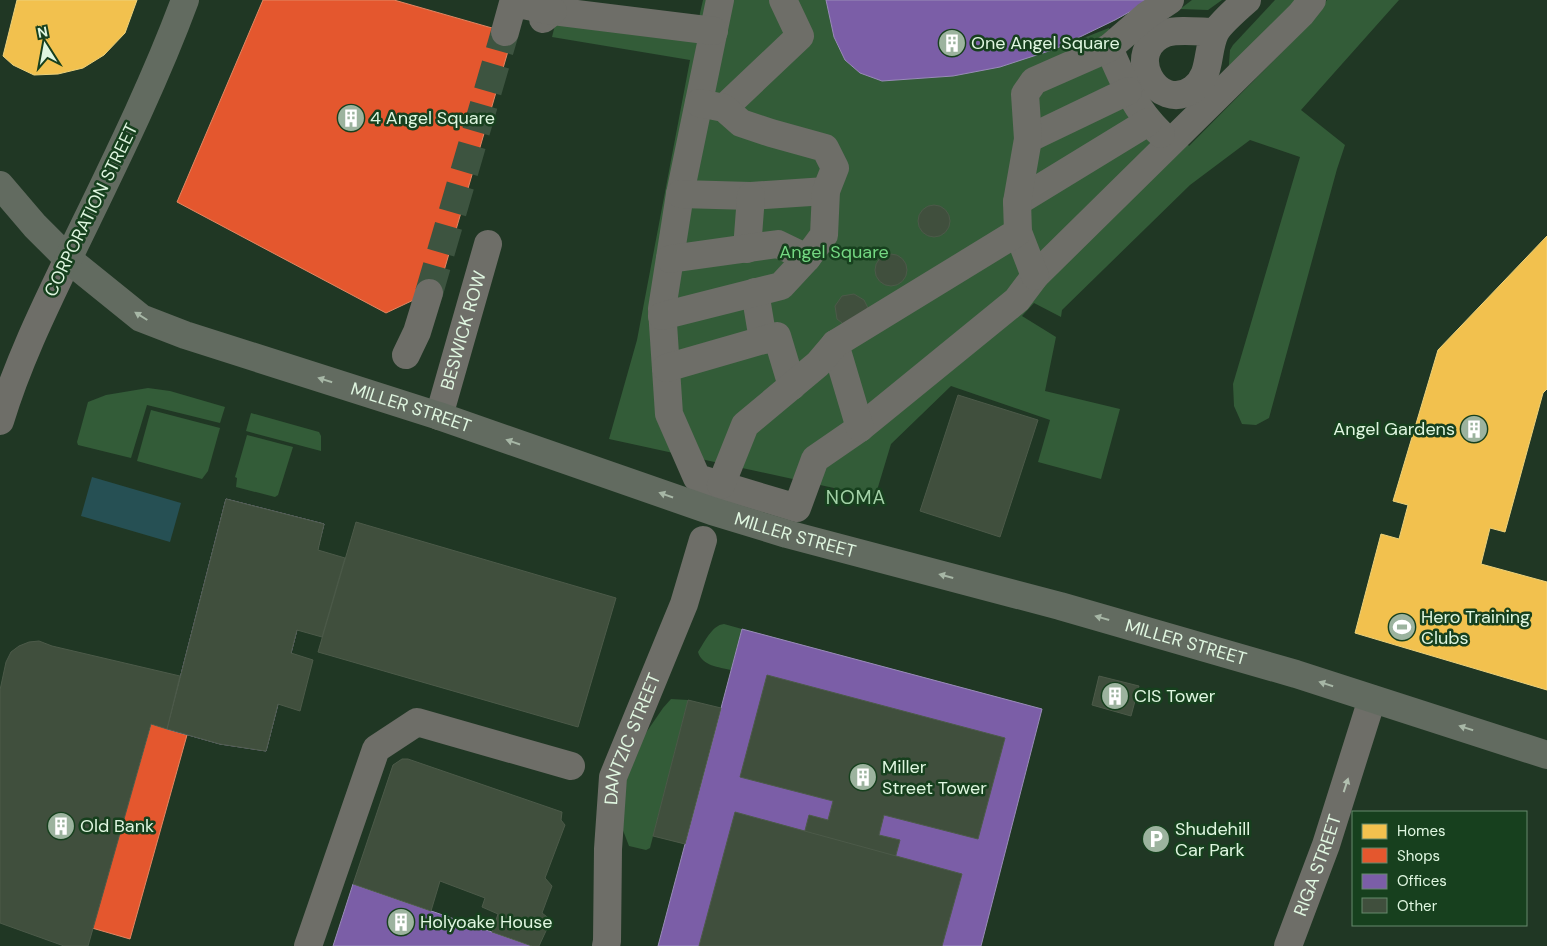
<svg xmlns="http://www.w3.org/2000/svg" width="1547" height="946" font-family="'DM Sans',sans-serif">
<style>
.green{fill:#335c38}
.water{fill:#265054}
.homes{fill:#f2c14e;stroke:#ecd17a}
.shops{fill:#e4572e;stroke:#e28763}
.offices{fill:#7b5ea7;stroke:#998cb8}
.building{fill:#404f3d;stroke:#4c5a49}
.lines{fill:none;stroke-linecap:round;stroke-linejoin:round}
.minor-tunnel{stroke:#3d5440;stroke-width:28;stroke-dasharray:28 14;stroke-linecap:butt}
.minor{stroke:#6e6e68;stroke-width:28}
.highway{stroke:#626b60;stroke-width:28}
.oneway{fill:#a7b7a6}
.oneway2{fill:#b2c0b0}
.labels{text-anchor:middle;stroke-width:5;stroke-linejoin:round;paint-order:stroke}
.poi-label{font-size:18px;fill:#dff6e0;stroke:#17401e;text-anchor:start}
.street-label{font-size:18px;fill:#dff6e0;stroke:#17401e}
.park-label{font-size:18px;fill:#74d882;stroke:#17401e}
.neighbourhood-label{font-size:19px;letter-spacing:1px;fill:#a3d1a7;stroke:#17401e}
</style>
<rect width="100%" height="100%" fill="#203724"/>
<g class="green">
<polygon points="703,0 826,0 834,37 845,60 860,73 882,81 953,76 1055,49 1109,28 1132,80 1189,146 1293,41 1327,0 1399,0 1301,110 1345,145 1337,169 1269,418 1256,425 1242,424 1234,406 1233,384 1300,157 1250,140 1190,185 1062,310 1061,317 1034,303 1022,316 1056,337 1045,391 1120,409 1101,479 1038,462 1050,420 951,386 891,444 875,497 609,439 637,340 690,60 552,37 556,21 694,39"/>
<polygon points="1192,0 1222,0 1208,10 1180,9"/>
<polygon points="1275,0 1299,0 1228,77 1230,50 1233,45"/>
<polygon points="148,388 170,391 225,407 220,423 147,405 131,458 78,445 77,442 88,402 106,395"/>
<polygon points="151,410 220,428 208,471 202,479 137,461"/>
<polygon points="251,413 319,432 321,436 321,451 246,431"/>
<polygon points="247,435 293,447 278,495 275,497 236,487 237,478 235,477"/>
<path d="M724,624L742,629L731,670C719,667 702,666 698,652C704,643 712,625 724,624Z"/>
<polygon points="671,699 688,700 650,848 646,850 629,846 619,820 628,759 663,708"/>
</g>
<polygon class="water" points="92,477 181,503 170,542 81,516"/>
<g class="homes">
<polygon points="17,0 137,0 125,33 104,55 83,68 58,74 34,75 13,65 3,56"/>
<polygon points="1547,236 1547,389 1543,393 1505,532 1490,528 1481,564 1547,582 1547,690 1355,633 1381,534 1399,539 1408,505 1393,501 1438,350"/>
</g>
<g class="shops">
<polygon points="263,0 394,0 513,34 439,288 386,313 177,202"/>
<polygon points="151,724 187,735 130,939 92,928"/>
</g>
<g class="offices">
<polygon points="826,0 1151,0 1115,20 1055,49 1000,67 953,76 882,81 860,73 845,60 834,37"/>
<polygon points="226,499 324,524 266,751 220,744 167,729"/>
<polygon points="742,629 1042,709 981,946 658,946"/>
<polygon points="353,884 492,932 532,946 333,946"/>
</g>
<g class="building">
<circle cx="934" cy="221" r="16"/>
<circle cx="891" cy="270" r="16"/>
<polygon points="854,294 864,300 868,308 846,326 837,319 835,306 842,296"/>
<polygon points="958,395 1038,420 1000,537 920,511"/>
<polygon points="226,499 324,524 318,550 345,558 322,637 297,630 291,653 313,660 300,711 278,704 266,751 220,744 167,729"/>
<polygon points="356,522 616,598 578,727 318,652"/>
<polygon points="39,641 52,646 180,676 167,729 151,724 88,946 64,946 0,923 0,690 6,662 11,652 19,646 29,642"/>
<polygon points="767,675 1005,738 978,839 884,815 879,835 900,840 878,922 788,896 809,815 828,820 833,801 740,777"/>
<polygon points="1099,676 1139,686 1131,716 1092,705"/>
<polygon points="688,700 721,708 685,844 653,836"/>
<polygon points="402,759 408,759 562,812 561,820 565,825 545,878 552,886 542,913 551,920 539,946 532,946 492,932 498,914 482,907 485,898 440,881 431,911 353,884 393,765"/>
<polygon points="735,812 962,874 942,946 699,946"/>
</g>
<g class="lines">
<polyline class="minor-tunnel" points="429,293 505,32"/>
<g class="minor">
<polyline points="720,0 680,194 662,309 669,414 697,478 797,508 815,459 860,428 1017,300 1035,276 1301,14 1312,0"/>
<polyline points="543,19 553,11 714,31"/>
<polyline points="505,32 513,3 553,11"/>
<path d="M1215,32C1202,32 1178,29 1166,33C1121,50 1157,115 1193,89C1212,75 1206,52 1215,33C1219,25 1239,7 1247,0"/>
<path d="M1109,48C1123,80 1135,110 1161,134"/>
<polyline points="724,108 800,36 783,0"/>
<polyline points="1028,139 1128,91"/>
<polyline points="680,194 751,196 826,191"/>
<polyline points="1017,202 1148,122"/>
<polyline points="1018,232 1035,276"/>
<polyline points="747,249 751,196"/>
<polyline points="670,259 778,244 807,258"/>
<polyline points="755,292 763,340"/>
<polyline points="662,316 781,286 807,258 824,235 826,191 835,168 825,148 771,133 741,123 724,108 699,103"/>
<polyline points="835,344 860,428"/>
<polyline points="406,355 417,332 429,293"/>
<polyline points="666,368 777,336 792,386"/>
<path id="s1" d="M439,416L488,244"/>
<path d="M0,421C17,365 42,313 68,259"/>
<polyline points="721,485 745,425 818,364 835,344 1018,232 1017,202 1028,139 1025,94 1034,81 1109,48 1146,16 1170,0"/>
<polyline points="308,946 376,749 417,722 571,766"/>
<path id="s2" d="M606,946L607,941L608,849L613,777L684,604L703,540"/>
<path id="s3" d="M1288,946L1326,845L1372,699"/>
</g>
<g class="highway">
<path id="s4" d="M0,185L35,226L68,259L141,318L185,335L439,416L712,511L787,534L1060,606L1296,674L1547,755"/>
<path d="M68,259C109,174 152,89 185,0"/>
</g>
</g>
<defs><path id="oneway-solid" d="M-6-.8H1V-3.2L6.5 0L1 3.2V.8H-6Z" transform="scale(1.25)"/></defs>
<g class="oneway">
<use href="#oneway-solid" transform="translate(141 316) rotate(-148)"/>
<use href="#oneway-solid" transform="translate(325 380) rotate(-163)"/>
<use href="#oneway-solid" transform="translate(513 442) rotate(-161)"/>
<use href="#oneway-solid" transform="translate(666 495) rotate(-161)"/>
<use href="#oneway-solid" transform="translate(946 576) rotate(-165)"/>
<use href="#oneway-solid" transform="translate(1102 618) rotate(-164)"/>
<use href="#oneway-solid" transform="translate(1326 684) rotate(-162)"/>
<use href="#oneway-solid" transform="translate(1466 728) rotate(-163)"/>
</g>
<use class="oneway2" href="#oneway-solid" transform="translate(1346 785) rotate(-72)"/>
<defs>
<g id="building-disc" transform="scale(1.4375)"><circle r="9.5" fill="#9cb39e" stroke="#17401e"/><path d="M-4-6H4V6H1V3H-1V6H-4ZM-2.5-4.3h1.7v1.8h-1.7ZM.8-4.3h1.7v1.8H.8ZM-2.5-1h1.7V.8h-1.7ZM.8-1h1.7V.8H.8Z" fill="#fff"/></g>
<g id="stadium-disc" transform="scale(1.4375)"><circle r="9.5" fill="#9cb39e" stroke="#17401e"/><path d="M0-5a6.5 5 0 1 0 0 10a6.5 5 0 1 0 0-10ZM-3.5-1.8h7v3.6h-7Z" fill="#fff"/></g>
<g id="parking-disc" transform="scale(1.4375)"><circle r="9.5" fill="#9cb39e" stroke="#17401e"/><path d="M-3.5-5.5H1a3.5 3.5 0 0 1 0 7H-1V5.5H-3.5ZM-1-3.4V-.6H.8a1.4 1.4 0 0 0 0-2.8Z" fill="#fff"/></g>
</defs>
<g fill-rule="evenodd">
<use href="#building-disc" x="952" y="43"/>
<use href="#building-disc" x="351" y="118"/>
<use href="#building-disc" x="1474" y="429"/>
<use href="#stadium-disc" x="1402" y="627"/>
<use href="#building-disc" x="1115" y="696"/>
<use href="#building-disc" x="863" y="777"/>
<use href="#building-disc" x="61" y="826"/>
<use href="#parking-disc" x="1156" y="839"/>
<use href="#building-disc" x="401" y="922"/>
</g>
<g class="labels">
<g class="poi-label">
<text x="971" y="49">One Angel Square</text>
<text x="370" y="124">4 Angel Square</text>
<text x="1455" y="435" text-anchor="end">Angel Gardens</text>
<text x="1421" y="623">Hero Training<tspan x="1421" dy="21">Clubs</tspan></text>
<text x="1134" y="702">CIS Tower</text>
<text x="882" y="773">Miller<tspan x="882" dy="21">Street Tower</tspan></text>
<text x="80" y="832">Old Bank</text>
<text x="1175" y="835">Shudehill<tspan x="1175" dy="21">Car Park</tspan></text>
<text x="420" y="928">Holyoake House</text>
</g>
<g class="street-label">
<text transform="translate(91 210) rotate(-64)" y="6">CORPORATION STREET</text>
<text dy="6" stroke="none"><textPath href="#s1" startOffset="89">BESWICK ROW</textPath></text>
<text dy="6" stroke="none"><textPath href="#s4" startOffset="479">MILLER STREET</textPath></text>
<text dy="6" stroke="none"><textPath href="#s4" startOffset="884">MILLER STREET</textPath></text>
<text dy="6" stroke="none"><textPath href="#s4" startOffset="1289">MILLER STREET</textPath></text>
<text dy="6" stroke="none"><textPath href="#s2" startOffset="211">DANTZIC STREET</textPath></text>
<text dy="6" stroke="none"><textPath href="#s3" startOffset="86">RIGA STREET</textPath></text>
</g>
<g class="park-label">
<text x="834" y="258">Angel Square</text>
</g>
<g class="neighbourhood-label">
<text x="856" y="504">NOMA</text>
</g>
</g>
<rect x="1352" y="811" width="175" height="115" fill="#17401e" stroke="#67896c"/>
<rect x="1362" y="824" width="25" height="15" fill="#f2c14e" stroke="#67896c"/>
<text x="1397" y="836" font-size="15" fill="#dff6e0">Homes</text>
<rect x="1362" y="848" width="25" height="15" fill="#e4572e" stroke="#67896c"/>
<text x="1397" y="861" font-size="15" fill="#dff6e0">Shops</text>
<rect x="1362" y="874" width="25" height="15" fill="#7b5ea7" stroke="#67896c"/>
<text x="1397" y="886" font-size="15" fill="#dff6e0">Offices</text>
<rect x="1362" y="898" width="25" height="15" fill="#404f3d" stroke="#67896c"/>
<text x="1397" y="911" font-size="15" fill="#dff6e0">Other</text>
<g transform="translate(45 45) rotate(349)" stroke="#17401e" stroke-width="4" paint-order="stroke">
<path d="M0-4L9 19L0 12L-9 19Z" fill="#dff6e0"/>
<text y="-8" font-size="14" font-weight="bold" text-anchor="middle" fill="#dff6e0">N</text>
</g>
</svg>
